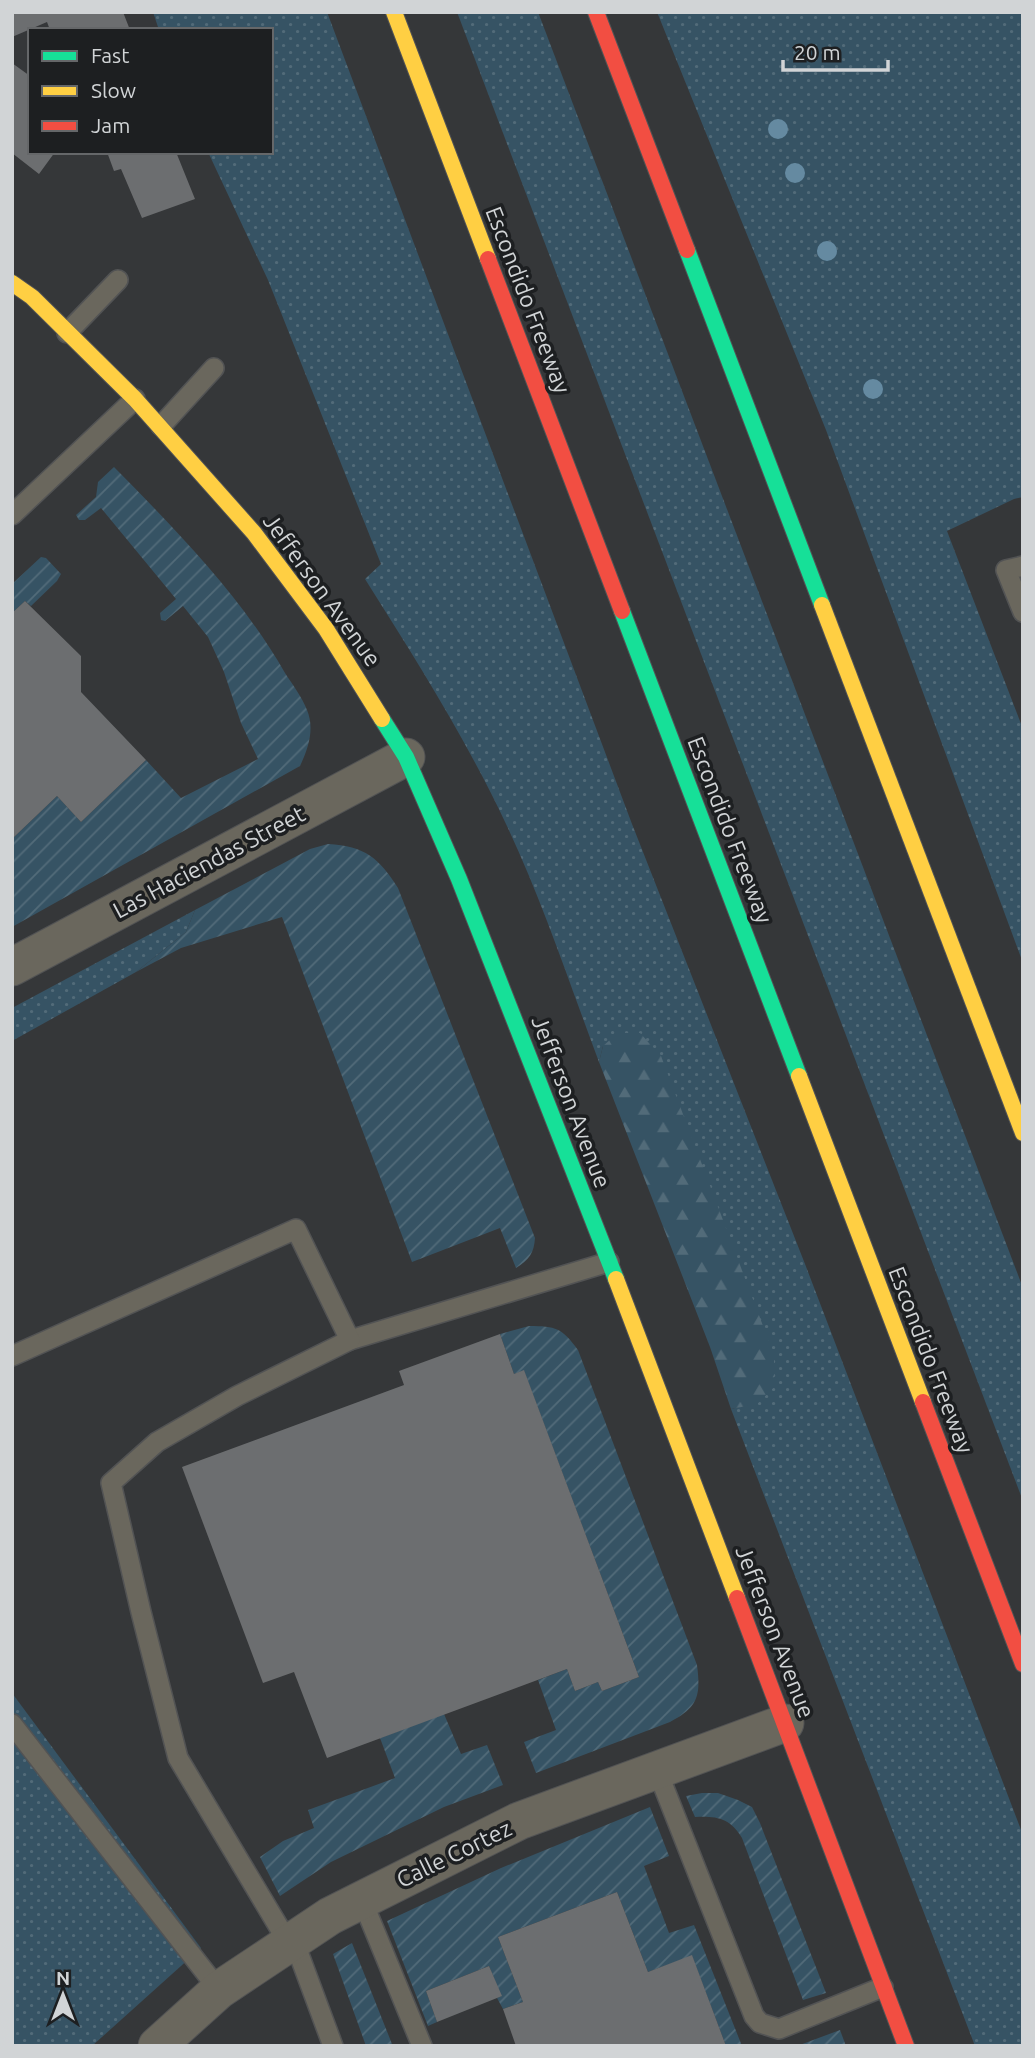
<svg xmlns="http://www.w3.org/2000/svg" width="1035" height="2058" font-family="Ubuntu,sans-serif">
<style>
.grass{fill:url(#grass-dots)}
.forest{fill:url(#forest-firs)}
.garden{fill:url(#garden-furrows)}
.building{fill:#6c6e70}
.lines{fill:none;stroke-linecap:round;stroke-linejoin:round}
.lane-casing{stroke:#525354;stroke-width:22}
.street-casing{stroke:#525354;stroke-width:39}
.fast-casing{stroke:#525354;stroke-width:18}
.slow-casing{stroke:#525354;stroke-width:18}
.jam-casing{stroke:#525354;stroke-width:18}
.lane{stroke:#6a675d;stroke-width:19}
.street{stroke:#6a675d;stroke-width:37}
.fast{stroke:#16e098;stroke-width:16}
.slow{stroke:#ffcf43;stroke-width:16}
.jam{stroke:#f24e42;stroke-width:16}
.tree{fill:#658aa1}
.labels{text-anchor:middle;stroke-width:7;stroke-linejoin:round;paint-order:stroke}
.street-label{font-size:23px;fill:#d1d4d6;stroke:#1d1f21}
</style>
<defs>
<pattern id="grass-dots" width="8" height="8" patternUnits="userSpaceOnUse" patternTransform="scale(1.75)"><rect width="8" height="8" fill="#365364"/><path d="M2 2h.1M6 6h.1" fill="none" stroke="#526b79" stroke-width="1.8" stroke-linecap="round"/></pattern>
<pattern id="forest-firs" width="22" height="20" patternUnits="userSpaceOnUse" patternTransform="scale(1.75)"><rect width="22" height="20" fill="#365364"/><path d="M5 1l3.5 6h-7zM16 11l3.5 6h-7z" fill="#526b79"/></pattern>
<pattern id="garden-furrows" width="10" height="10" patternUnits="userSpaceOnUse" patternTransform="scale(1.75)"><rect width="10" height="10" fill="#365364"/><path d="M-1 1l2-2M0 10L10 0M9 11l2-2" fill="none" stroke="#526b79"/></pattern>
</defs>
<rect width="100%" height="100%" fill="#353739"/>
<g class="grass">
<path d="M153,12H327L632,824L805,1264L1023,1835V2046H975L731,1409L757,1403L603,1046L599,1062C569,982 542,900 506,824C466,739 415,658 365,579L381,564L268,280L208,152H271V30H159Z"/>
<polygon points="457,12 538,12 1023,1288 1023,1501"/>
<polygon points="657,12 1023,12 1023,497 1014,499 947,531 1023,729 1023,963 826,430"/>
<polygon points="195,910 186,932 136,972 12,1041 12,1008"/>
<polygon points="12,1693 201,1948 92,2046 12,2046"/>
</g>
<polygon class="forest" points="618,1033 640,1033 661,1056 774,1355 774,1387 757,1404 731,1409 710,1347 599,1062 603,1046"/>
<g class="garden">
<path d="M114,467C176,530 241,596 285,673C292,684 302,697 307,710C315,729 308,749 300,766L12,927V839L57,796L81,822L146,760L181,798L258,759L241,723L224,672L208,637L183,606L165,621L161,620L160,613L176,599L101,508L85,520H79L76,515L96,497L98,482Z"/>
<polygon points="41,557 46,558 61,574 57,581 31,606 25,601 12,613 12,584"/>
<path d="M328,844C365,846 379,858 398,888L535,1238C534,1253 529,1260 516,1268L500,1228L412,1262L282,917L181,948L136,972L186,932L195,910L310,849Z"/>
<path d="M529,1326C556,1326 562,1328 578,1350L697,1665C701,1696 698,1707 670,1722L536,1773L524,1742L556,1730L538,1680L567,1669L575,1691L598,1682L602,1691L639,1677L524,1371L514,1374L500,1334Z"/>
<polygon points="444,1714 461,1754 487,1745 503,1785 444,1807 331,1862 280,1896 260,1857 283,1841 314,1828 308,1810 395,1778 380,1738"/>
<path d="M702,1793H718L738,1800L752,1807L760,1823L826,1993L803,2000L742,1838C730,1818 717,1816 695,1817L686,1796Z"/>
<polygon points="650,1807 669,1856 644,1866 669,1933 694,1925 742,2046 726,2046 692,1956 648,1972 617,1892 498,1937 523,2002 503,2009 497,1998 501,1996 489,1966 426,1991 437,2022 428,2026 387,1921 501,1868"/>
<polygon points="352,1943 392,2044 393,2046 366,2046 333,1954"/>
<polygon points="840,2030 846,2046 797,2046"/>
</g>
<g class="building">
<polygon points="12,12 123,12 130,30 50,30 47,22 12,37"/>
<polygon points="12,63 30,76 30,152 55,152 39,174 12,153"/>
<polygon points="107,152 176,152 195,199 142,218 121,169 114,171"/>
<polygon points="25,601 81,656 81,692 146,760 81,822 57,796 12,839 12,613"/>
<polygon points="500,1334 514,1374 524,1370 639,1677 602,1691 598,1682 575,1691 567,1669 327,1758 294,1672 263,1683 182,1467 404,1385 399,1371"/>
<polygon points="617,1892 648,1972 692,1955 726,2046 516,2046 503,2009 523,2002 498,1937"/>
<polygon points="489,1966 502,1996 437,2022 426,1991"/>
</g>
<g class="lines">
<g class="lane-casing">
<g id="lane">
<polyline points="67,333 118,280"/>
<polyline points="161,426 214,368"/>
<polyline points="12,515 135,399"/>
<polyline points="1023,566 1006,570 1023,612"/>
<polyline points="350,1340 609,1262"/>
<polyline points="12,1356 296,1229 350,1340 237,1396 157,1442 111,1483 141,1612 178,1758 289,1944"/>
<polyline points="12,1724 219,1990"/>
<polyline points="657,1770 754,2016 760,2023 779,2029 883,1987"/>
<polyline points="362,1900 422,2046"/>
<polyline points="294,1941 333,2046"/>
</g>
</g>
<g class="street-casing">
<g id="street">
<polyline points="12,967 406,757"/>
<polyline points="157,2046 219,1990 330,1916 519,1821 785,1723"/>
</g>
</g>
<g class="fast-casing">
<g id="fast">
<polyline points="687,250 822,605"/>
<polyline points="622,611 799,1076"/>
<polyline points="382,719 406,757 459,879 616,1279"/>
</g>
</g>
<g class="slow-casing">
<g id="slow">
<polyline points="394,12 488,259"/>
<polyline points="12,283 32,297 135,399 254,533 326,629 382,719"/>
<polyline points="822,605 1023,1133"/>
<polyline points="799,1076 923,1402"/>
<polyline points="616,1279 737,1598"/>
</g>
</g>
<g class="jam-casing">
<g id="jam">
<polyline points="596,12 687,250"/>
<polyline points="488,259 622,611"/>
<polyline points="923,1402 1023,1664"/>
<polyline points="737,1598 906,2046"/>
</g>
</g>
<use href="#lane" class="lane"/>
<use href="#street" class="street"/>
<use href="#fast" class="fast"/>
<use href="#slow" class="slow"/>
<use href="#jam" class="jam"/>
</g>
<g class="tree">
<circle cx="778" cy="129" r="10"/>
<circle cx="795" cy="173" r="10"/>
<circle cx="827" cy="251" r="10"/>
<circle cx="873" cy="389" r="10"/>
</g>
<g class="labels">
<g class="street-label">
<text transform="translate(528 300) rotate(69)" y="8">Escondido Freeway</text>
<text transform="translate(322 590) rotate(54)" y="8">Jefferson Avenue</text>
<text transform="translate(730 830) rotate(69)" y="8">Escondido Freeway</text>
<text transform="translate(209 862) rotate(-28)" y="8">Las Haciendas Street</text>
<text transform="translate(571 1102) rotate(69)" y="8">Jefferson Avenue</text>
<text transform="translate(931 1360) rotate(69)" y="8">Escondido Freeway</text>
<text transform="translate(775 1632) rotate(69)" y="8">Jefferson Avenue</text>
<text transform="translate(454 1854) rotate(-26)" y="8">Calle Cortez</text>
</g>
</g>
<rect width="1035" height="2058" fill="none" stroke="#d1d4d6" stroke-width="28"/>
<rect x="28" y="28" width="245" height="126" fill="#1d1f21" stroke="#656769" stroke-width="2"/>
<rect x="42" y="51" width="35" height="10" fill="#16e098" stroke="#656769" stroke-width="2"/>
<text x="91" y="63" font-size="21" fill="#d1d4d6">Fast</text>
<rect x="42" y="86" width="35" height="10" fill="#ffcf43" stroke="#656769" stroke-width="2"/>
<text x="91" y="98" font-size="21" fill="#d1d4d6">Slow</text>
<rect x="42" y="121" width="35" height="10" fill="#f24e42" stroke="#656769" stroke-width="2"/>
<text x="91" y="133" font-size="21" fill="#d1d4d6">Jam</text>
<g transform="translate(63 1995)" stroke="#1d1f21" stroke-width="5" paint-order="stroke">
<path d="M0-5L12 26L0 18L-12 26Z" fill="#d1d4d6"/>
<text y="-10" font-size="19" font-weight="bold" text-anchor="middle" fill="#d1d4d6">N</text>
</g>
<path d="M783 60v10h105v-10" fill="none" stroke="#d1d4d6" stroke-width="3.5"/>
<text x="794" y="60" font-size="21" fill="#d1d4d6" stroke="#1d1f21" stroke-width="5" paint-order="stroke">20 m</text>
</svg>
